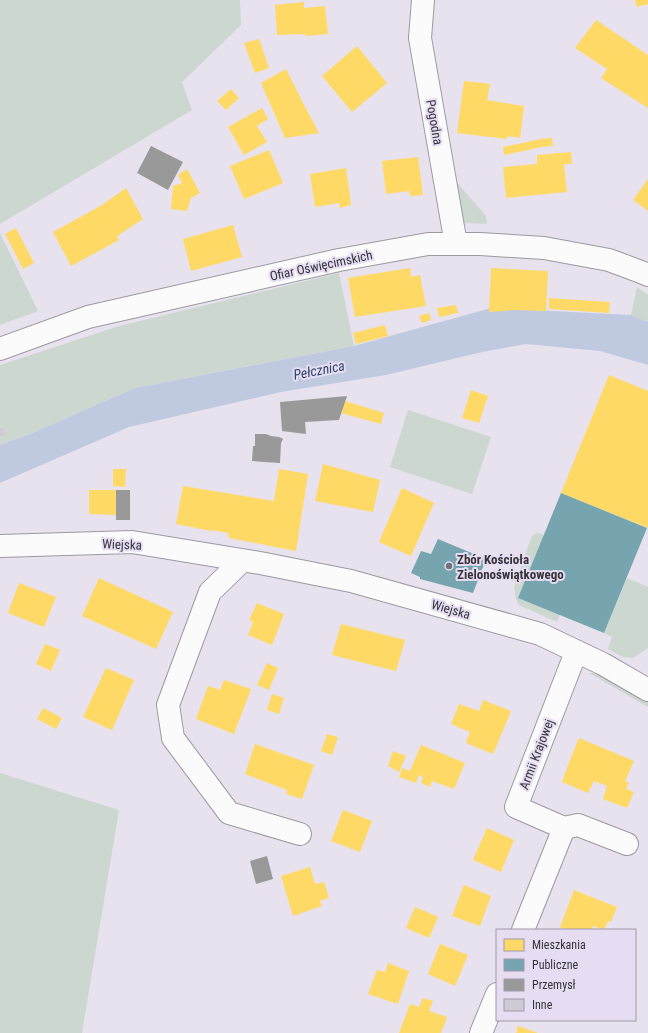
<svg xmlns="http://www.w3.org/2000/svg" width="648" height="1033" font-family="'Roboto Condensed',sans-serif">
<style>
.green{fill:#ccd7d0}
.water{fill:#bfcae1}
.homes{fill:#ffd966}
.public{fill:#76a5af}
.industry{fill:#999}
.building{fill:#cfcad4}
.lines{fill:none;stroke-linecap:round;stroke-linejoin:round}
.street-casing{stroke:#9d99a1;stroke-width:24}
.secondary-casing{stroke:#9d99a1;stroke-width:24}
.street{stroke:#fbfbfc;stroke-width:22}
.secondary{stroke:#fbfbfc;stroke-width:22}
.poi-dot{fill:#747079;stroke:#e7ddf2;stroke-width:1.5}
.labels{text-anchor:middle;stroke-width:4;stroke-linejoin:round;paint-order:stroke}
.street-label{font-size:13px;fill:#36323a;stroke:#e7ddf2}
.poi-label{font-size:13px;font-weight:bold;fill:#36323a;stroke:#e7ddf2;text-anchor:start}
.water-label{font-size:14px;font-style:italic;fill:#2b436a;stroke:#e7ddf2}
</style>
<rect width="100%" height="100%" fill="#e7e2ed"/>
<g class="green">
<polygon points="0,0 240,0 241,25 182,82 192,110 0,224"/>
<polygon points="453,178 486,216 487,224 465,223 459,212"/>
<polygon points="0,233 38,311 0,325"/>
<path d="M339,273L354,346L135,388L30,434L0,445C0,438 2,431 0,424V365L119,326Z"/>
<polygon points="637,287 648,295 648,322 631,315"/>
<polygon points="408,410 491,437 472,494 390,467"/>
<polygon points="539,533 544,535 560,615 557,622 519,605 516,599 514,587 531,538 534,534"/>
<polygon points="627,578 648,587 648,648 633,658 623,657 608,649 612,637 604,633"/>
<polygon points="589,673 599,673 648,700 648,707"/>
<polygon points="0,773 119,810 82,1033 0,1033"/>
</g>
<polygon class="water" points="491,308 631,315 648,322 648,365 600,351 526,344 482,352 386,375 281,392 129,427 0,483 0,445 30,434 135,388 354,346"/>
<g class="homes">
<polygon points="635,0 648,0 648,4 637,7"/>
<polygon points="304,2 304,8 325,6 328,34 305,36 305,34 277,35 275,5"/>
<polygon points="596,20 648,55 648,108 601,78 607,69 575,48"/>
<polygon points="259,39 269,68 255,73 244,43"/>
<polygon points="357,46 387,83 352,112 322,76"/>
<polygon points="286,69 304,105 319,133 285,138 261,83"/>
<polygon points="464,81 490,84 487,100 524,106 520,138 508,136 507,139 457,133"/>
<polygon points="231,89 239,98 226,110 217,101"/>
<polygon points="262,108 268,119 257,126 267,142 244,155 228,127"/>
<polygon points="552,138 553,146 542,147 504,155 503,147 541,139"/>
<polygon points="269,150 283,183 244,199 230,166"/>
<polygon points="571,152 572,164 564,164 567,192 506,198 503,167 537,164 537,155"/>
<polygon points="418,157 423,195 410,196 409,191 386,194 382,161"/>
<polygon points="346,168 351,205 340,208 339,203 315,207 310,174"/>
<polygon points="187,169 200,193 191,198 187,211 171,209 173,186 182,183 178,175"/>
<polygon points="648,179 648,211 633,200"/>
<polygon points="126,188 143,219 117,236 119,240 71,266 53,232 102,205"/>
<polygon points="233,225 242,257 191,271 183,239"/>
<polygon points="16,228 34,263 23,269 5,234"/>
<polygon points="410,268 411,277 420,275 426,306 355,317 348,278"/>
<polygon points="491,268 548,271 546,311 515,310 489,312"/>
<polygon points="549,298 610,302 609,313 549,309"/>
<polygon points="456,305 458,313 439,317 437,308"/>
<polygon points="429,313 431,320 422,323 419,316"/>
<polygon points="385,325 388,336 356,344 353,333"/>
<polygon points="609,375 648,391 648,528 561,493"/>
<polygon points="471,390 488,396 479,423 462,418"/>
<polygon points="345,401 384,413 381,424 341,413"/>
<polygon points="323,464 380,480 373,512 315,501"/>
<polygon points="113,469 126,469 125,487 113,486"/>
<polygon points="279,469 308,474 296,551 229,538 228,533 211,530 211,531 176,524 183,486 274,501"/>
<polygon points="402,488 434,503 411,556 379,542"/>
<polygon points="89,490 116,490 116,515 89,514"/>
<polygon points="99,578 173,612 156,649 82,616"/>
<polygon points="19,583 56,597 44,627 8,613"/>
<polygon points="257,603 284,614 272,645 248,635 253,622 249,620"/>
<polygon points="341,624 405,640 396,671 332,655"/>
<polygon points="45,644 60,650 51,671 36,664"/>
<polygon points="267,663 278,668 269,690 257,685"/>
<polygon points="106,668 134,680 112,730 83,717"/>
<polygon points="224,680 251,689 234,734 196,719 208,686 220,690"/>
<polygon points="272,694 284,698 279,714 267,710"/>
<polygon points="483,700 511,711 493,754 466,743 470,732 451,724 459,704 479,711"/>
<polygon points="43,708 62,718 56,729 37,719"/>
<polygon points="327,734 338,737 332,755 321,751"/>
<polygon points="579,738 634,761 625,781 629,783 626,789 634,792 627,808 603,799 607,786 594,781 588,793 562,782 570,760"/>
<polygon points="255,744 314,765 302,799 286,794 287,790 245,774"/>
<polygon points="421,745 465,763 454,789 432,781 430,787 421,783 423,777 419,775 416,783 399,777 402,768 410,771"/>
<polygon points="393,751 406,756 399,772 388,766"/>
<polygon points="343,810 372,821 360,852 331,841"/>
<polygon points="487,828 514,840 501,872 473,860"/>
<polygon points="310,867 315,884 324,882 329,898 320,901 322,906 293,916 281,876"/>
<polygon points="464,885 491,896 480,926 452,916"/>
<polygon points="574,890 617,907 611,922 608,921 604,930 593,926 591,930 567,930 560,927"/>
<polygon points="415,907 438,917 429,938 406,928"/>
<polygon points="440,944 468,955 455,986 428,974"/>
<polygon points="388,963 409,971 398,1004 368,994 377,970 385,972"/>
<polygon points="423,998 433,1001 429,1011 447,1017 441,1033 399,1033 410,1004 419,1007"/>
<polygon points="518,1026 538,1033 516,1033"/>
</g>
<g class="public">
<polygon points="561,493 647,528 604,633 518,598"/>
<polygon points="438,539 486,559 473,593 420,579 420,577 411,573 421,551 431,554"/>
</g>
<g class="industry">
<polygon points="151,146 183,162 168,190 137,173"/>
<polygon points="347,396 339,420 305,422 306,434 282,431 280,402"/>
<polygon points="255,434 266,434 271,436 279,437 283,439 281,443 280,463 252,461 253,446 255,446"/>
<rect x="116" y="490" width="14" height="30"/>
<polygon points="267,856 273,879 256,884 250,861"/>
</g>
<polygon class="building" points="0,425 1,428 3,428 5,435 0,437"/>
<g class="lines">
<g class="street-casing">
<g id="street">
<polyline points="423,0 420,38 456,244"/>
<polyline points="0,546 132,542 260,563 351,581 540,634 603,664 648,690"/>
<polyline points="242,561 210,592 168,705 173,738 229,813 300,834"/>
<polyline points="564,828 578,825 627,844"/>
<polyline points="523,930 564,828 516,807 576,652"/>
<polyline points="481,1033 497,994"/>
</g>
</g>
<g class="secondary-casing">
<polyline id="secondary" points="0,349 88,317 339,260 428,244 480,244 544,248 609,260 641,272 648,275"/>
</g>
<use href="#street" class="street"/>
<use href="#secondary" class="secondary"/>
</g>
<circle class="poi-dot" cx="449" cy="566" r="4"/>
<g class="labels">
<g class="street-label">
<text transform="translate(435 122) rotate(80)" y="5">Pogodna</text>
<text transform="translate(321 265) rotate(-12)" y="5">Ofiar Oświęcimskich</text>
<text transform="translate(122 544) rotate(2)" y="5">Wiejska</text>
<text transform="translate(451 609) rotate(16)" y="5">Wiejska</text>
<text transform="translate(536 754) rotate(-69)" y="5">Armii Krajowej</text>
</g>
<g class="poi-label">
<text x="457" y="564">Zbór Kościoła<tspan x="457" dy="15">Zielonoświątkowego</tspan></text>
</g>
<g class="water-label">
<text transform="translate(319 370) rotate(-11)" y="5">Pełcznica</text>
</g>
</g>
<rect x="496" y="929" width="140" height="92" fill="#e7ddf2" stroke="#a099a8"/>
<rect x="504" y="939" width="20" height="12" fill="#ffd966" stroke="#a099a8"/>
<text x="532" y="949" font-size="12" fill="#36323a">Mieszkania</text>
<rect x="504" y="959" width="20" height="12" fill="#76a5af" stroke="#a099a8"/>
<text x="532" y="969" font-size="12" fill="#36323a">Publiczne</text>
<rect x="504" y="979" width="20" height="12" fill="#999999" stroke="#a099a8"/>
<text x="532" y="989" font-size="12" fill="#36323a">Przemysł</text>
<rect x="504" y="999" width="20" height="12" fill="#cfcad4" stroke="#a099a8"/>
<text x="532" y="1009" font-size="12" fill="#36323a">Inne</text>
</svg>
